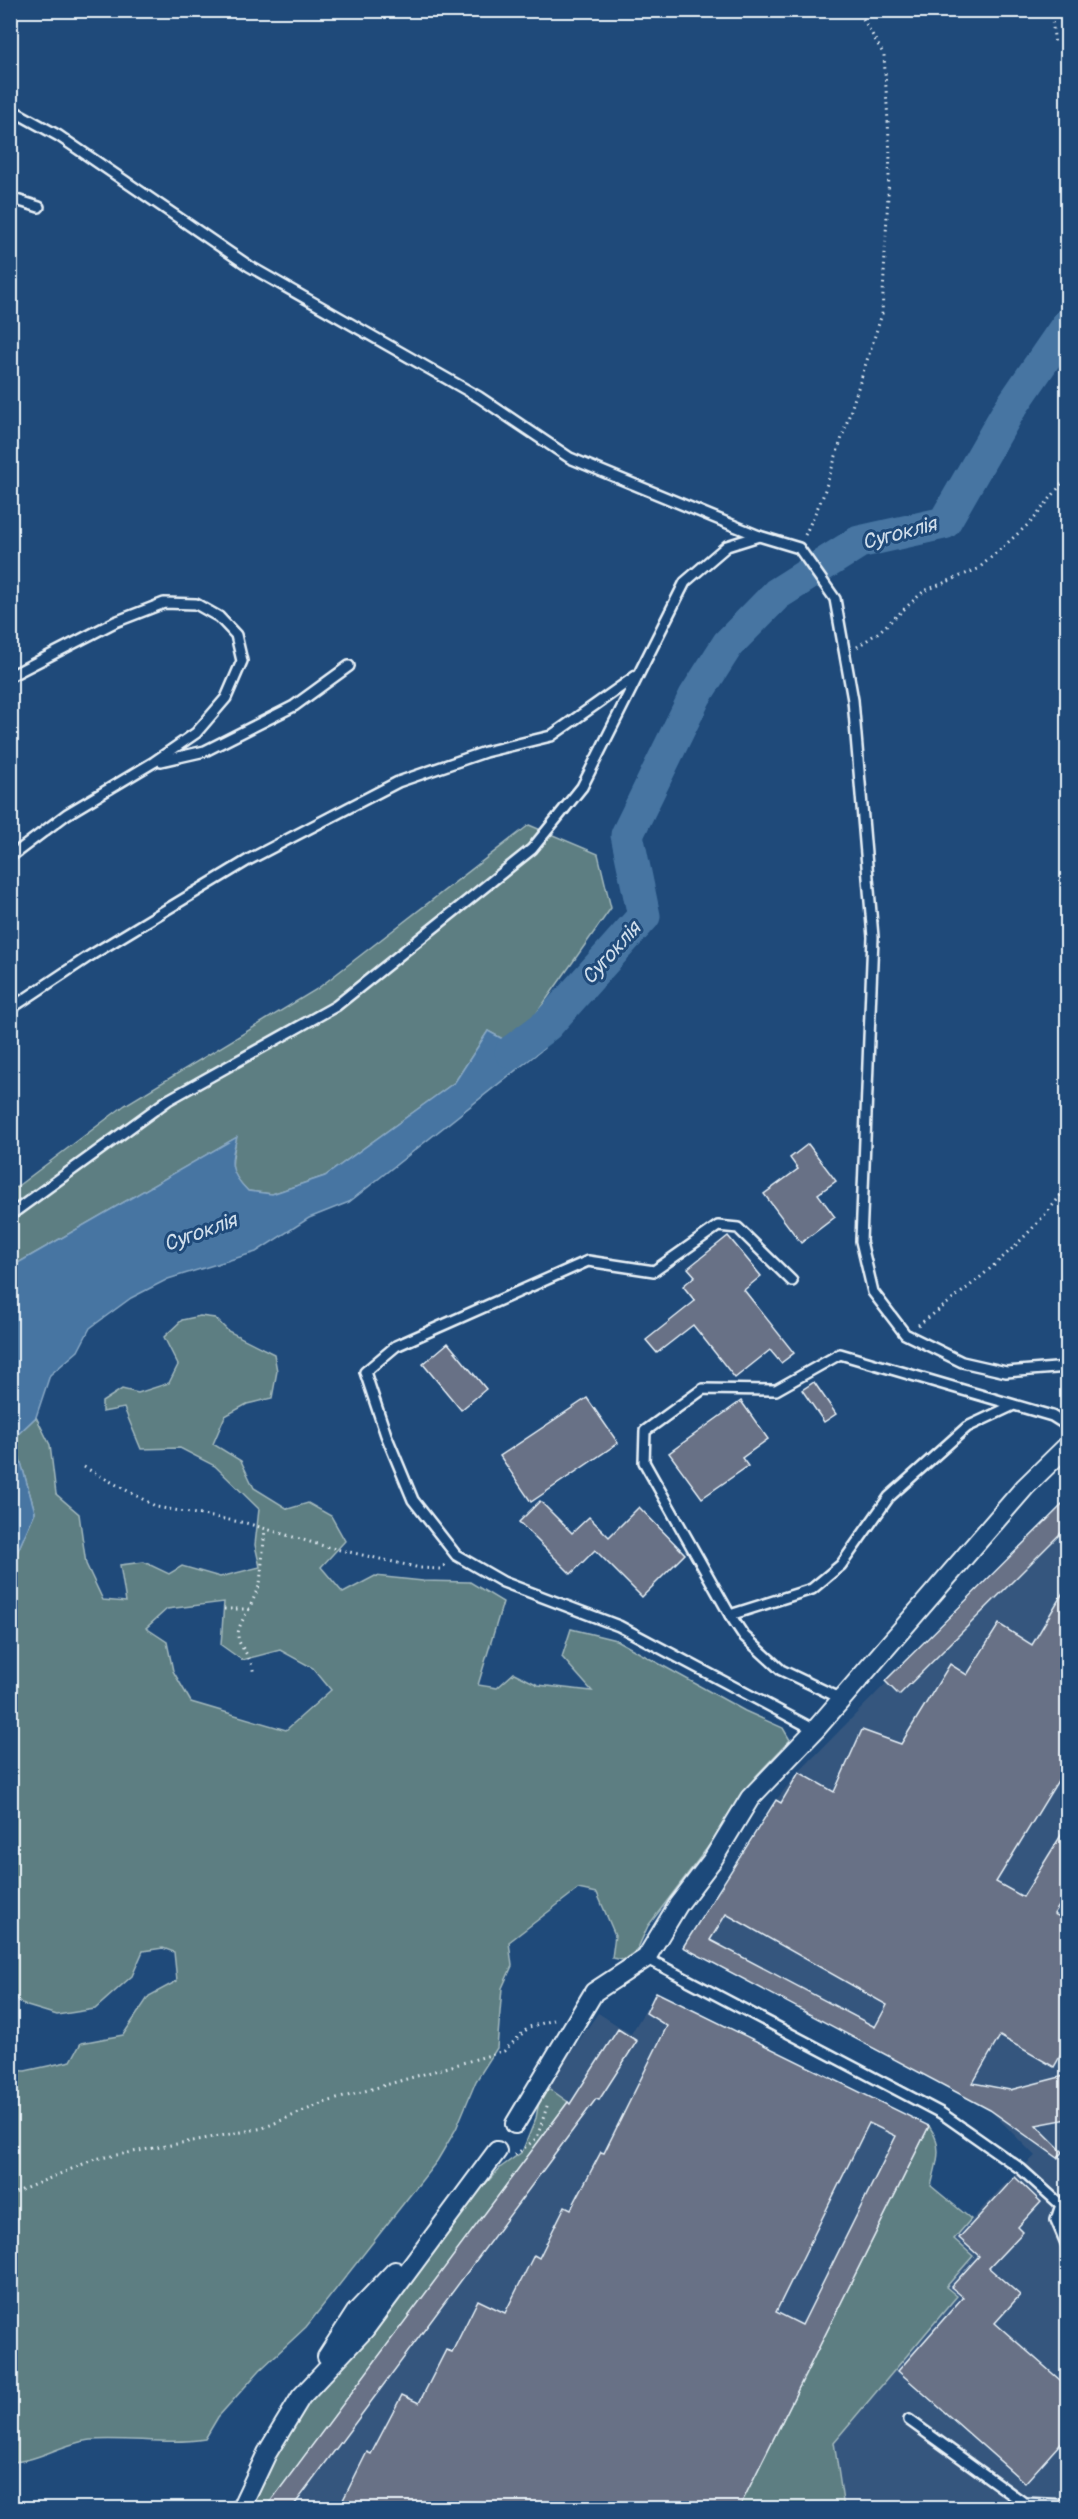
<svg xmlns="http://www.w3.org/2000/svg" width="1078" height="2519" font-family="Pangolin,sans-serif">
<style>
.built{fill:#35567e}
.green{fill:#5d7e82;stroke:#a2b8bd;stroke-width:1.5;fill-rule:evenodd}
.water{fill:#4675a2;stroke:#87a7c4;stroke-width:1.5}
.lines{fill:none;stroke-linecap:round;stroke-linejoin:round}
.river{stroke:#4675a2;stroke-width:33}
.building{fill:#677186;stroke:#e8f1f8;stroke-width:1.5;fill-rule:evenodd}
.lane-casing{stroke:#e8f1f8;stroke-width:14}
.street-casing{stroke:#e8f1f8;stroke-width:22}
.path{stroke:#e8f1f8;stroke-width:3;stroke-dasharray:1.5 4.5;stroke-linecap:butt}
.lane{stroke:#1f4a7a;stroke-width:9}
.street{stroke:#1f4a7a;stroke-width:18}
.labels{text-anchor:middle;stroke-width:6;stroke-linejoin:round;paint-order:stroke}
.water-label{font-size:21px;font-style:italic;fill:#d0deeb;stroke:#1f4a7a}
</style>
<rect width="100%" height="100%" fill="#1f4a7a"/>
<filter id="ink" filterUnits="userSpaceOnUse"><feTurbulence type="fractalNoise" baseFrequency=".0167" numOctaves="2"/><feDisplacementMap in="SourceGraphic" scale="12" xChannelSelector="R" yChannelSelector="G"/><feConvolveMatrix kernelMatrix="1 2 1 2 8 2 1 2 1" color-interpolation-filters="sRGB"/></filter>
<g filter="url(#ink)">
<g class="built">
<polygon points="1067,1499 1067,2508 844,2508 834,2442 957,2297 946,2287 954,2239 1000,2189 1035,2156 990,2110 683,1947 776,1800 799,1772"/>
<polygon points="656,1992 929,2126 739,2508 266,2508 567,2102 547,2087 598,2013 631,2034"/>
</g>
<g class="green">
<path d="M529,825L598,854L611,908L534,1017L510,1043L488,1031L455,1082L325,1176L272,1194L248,1191C225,1168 233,1165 236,1138L11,1267V1191L125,1105L317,989Z"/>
<path d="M200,1316L215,1318L228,1331L274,1354L277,1371L272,1398L247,1404L225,1416L213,1444L241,1461L254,1488L288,1509L308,1503L331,1516L345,1541L321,1567L343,1593L375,1576L423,1581L470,1582L503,1602L478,1685L497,1688L514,1673L538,1685L592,1691L562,1657L571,1629L616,1640L745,1711L783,1728L790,1740L756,1776L714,1839L648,1926L637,1950L623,1960L612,1958L615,1935L597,1893L578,1889L509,1942L512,1966L502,1988L497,2048L476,2081L456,2129L437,2161L306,2327L260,2370L218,2417L205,2439C167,2445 129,2437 90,2440C63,2443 37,2462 11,2462V2070L25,2071L71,2061L81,2043L123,2035L149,1996L177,1981L174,1952L163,1948L143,1951L132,1976L95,2009L57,2015L24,2005L11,1994V1566L35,1512L14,1438L36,1417L50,1445L56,1494L79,1514L86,1564L103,1600L126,1602L120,1565L144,1562L169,1574L182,1566L220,1577L260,1567L255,1545L259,1509L215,1466L180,1448L141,1449L124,1408L102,1412V1402L122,1389L138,1393L169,1383L178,1365L164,1337L182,1320ZM224,1602L221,1645L242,1660L280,1650L313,1668L331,1690L286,1730L191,1702L173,1671L167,1642L146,1628L167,1609Z"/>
<polygon points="547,2087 568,2102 266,2508 250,2508 279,2450 307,2401 457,2215 501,2167 522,2152 536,2118 540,2096"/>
<path d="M929,2126C944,2147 937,2162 931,2186L971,2219L954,2239L973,2256L946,2287L957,2296L834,2442L844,2508H739Z"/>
</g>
<path class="water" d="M534,1017L547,1025L544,1048L349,1202L309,1218L256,1252L168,1279L131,1298L90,1328L78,1351L50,1375L36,1417L14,1438L35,1512L11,1566V1267L237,1137C230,1163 228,1171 248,1191L272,1194L325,1176L455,1082L488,1031L510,1043Z"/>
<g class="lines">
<polyline class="river" points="511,1052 547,1025 644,916 627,835 695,696 728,644 777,594 859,542 944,523 1009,410 1068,324"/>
</g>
<g class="building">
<polygon points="808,1144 836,1181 818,1194 835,1217 801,1243 764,1194 798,1169 790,1158"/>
<polygon points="728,1236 761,1276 744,1290 794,1353 781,1363 770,1350 735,1378 693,1325 657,1353 646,1340 695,1301 683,1286 695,1276 688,1268"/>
<polygon points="448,1343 486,1389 461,1410 423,1364"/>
<polygon points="814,1382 836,1414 824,1422 802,1390"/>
<polygon points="587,1398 618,1443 531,1502 500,1456"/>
<polygon points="741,1401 768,1439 742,1458 748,1466 702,1498 669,1453"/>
<polygon points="1068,1499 1068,1526 899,1695 885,1681"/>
<polygon points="540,1501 572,1533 589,1517 609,1537 639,1507 685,1554 642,1597 595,1550 571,1574 519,1522"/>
<path d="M1068,1584V1764L996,1882L1023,1897L1068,1824V1892L1054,1914L1068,1921V2042L1054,2067L1000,2036L973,2083L1010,2090L1068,2075V2119L1036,2125L1063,2152L1058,2158L990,2110L683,1947L776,1800L781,1803L799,1772L834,1792L862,1730L901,1744L950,1664L967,1675L999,1624L1032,1645ZM726,1914L887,2005L875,2027L710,1940Z"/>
<path d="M656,1992L929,2126L739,2508H339L367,2452L371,2454L402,2395L419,2403L446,2350L452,2352L478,2300L505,2313L534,2255L539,2258L565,2206L571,2209L601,2152L604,2153L667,2026L646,2013ZM869,2123L896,2136L802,2325L776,2312Z"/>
<polygon points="618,2029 637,2041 599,2100 596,2099 292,2508 279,2508 270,2502 568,2102 570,2104"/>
<polygon points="1015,2177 1041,2202 1018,2227 1023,2232 989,2268 1020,2295 995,2323 1068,2387 1068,2435 1025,2483 898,2371 963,2297 951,2287 979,2256 959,2238"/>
</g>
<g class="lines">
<g class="lane-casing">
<g id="lane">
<polyline points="10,109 59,136 249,266 479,397 570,458 759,536"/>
<polyline points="10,198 39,207"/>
<polyline points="10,676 115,622 164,603 196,604 219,617 236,635 242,661 226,698 196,733 154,762 67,814 10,857"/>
<polyline points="161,761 205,751 294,706 349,666"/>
<polyline points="10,1009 88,957 250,859 398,782 485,752 551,736 636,676"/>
<polyline points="10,1215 168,1100 336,1006 532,849 582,787 685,582 727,546 759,536 799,548 835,599 853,700 873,937 861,1241 873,1292 905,1334 962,1362 1006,1372 1068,1367"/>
<polyline points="792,1281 738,1228 718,1226 654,1271 588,1261 396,1346 365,1372 386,1435 413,1500 456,1555 503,1582 619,1626 815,1730"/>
<polyline points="1014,1405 967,1427 889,1497 841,1565 812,1589 730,1615 644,1462 645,1431 703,1389 776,1390 840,1354 1052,1416 1068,1426"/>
<polyline points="730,1615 744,1636 781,1670 842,1699"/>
<polyline points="646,1958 941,2113 1021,2169 1061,2205 1056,2220 1068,2248"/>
<polyline points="909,2420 1024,2503 1022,2508"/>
<polyline points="1024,2503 1068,2505"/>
</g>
</g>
<g class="street-casing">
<g id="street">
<polyline points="515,2124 594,1992 646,1958 678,1905 713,1859 750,1798 815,1730 1025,1487 1068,1445"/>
<polyline points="327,2357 356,2312 395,2271"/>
<polyline points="241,2508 267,2453 301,2397 365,2329 497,2151"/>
</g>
</g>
<g class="path">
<polyline points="1051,10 1055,45"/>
<polyline points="805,535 823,496 882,314 890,155 884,55 858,10"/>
<polyline points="857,647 879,632 924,591 978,569 1033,520 1068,476"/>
<path d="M918,1325C973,1286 1027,1241 1068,1186"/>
<polyline points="84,1467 157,1507 246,1523 327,1547 420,1568 440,1569 446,1564"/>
<polyline points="224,1609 249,1609 260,1584 265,1529"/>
<path d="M249,1609C224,1648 249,1641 254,1675"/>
<polyline points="515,2155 537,2138 548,2103"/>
<polyline points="10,2195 95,2159 263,2128 323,2103 504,2051 529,2027 554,2020"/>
</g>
<use href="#lane" class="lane"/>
<use href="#street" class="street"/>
</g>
</g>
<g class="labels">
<g class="water-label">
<text transform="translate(899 533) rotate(-15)" y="7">Сугоклія</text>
<text transform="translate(611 953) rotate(-48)" y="7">Сугоклія</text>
<text transform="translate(200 1232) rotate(-20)" y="7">Сугоклія</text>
</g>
</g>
<rect width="1078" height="2519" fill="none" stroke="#1f4a7a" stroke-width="36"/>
<rect x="18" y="18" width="1042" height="2483" fill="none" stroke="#e8f1f8" stroke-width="2" filter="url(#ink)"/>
</svg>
